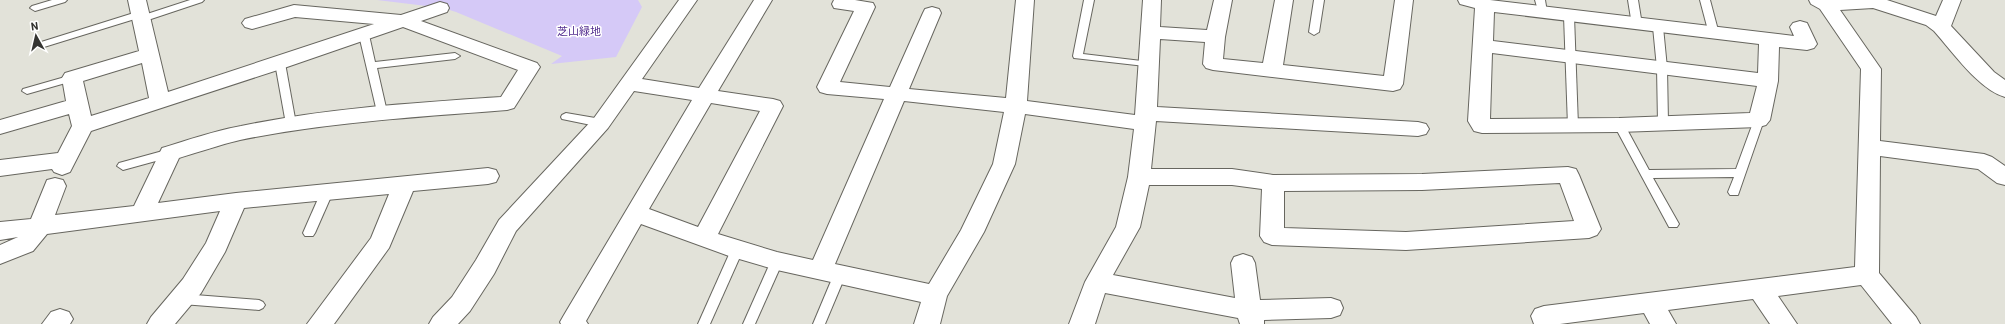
<svg xmlns="http://www.w3.org/2000/svg" width="2005" height="324" font-family="Barlow,'Noto Sans JP',sans-serif">
<style>
.green{fill:#d5c9f7}
.lines{fill:none;stroke-linecap:round;stroke-linejoin:round}
.service-casing{stroke:#67665f;stroke-width:2}
.minor-casing{stroke:#67665f;stroke-width:2}
.service{fill:#fff;fill-rule:evenodd}
.minor{fill:#fff;fill-rule:evenodd}
.labels{text-anchor:middle;stroke-width:3;stroke-linejoin:round;paint-order:stroke}
.park-label{font-size:11px;fill:#532e8f;stroke:#fff}
</style>
<rect width="100%" height="100%" fill="#e2e2d9"/>
<polygon class="green" points="377,0 638,0 642,7 616,57 551,64 562,56 456,12 443,8"/>
<g class="lines">
<g class="service-casing">
<g id="service">
<polygon points="52,0 67,0 65,2 35,11 30,8 32,6"/>
<polygon points="190,0 204,0 202,2 145,21 139,21 138,18 44,47 41,48 36,45 38,43 137,12 143,12 144,15"/>
<polygon points="1084,0 1094,0 1083,54 1150,62 1155,65 1154,67 1074,58 1073,56"/>
<polygon points="1314,0 1324,0 1319,32 1314,35 1309,32"/>
<polygon points="1535,0 1545,0 1547,12 1545,14 1539,14"/>
<polygon points="1628,0 1638,0 1642,25 1640,27 1634,27 1632,25"/>
<polygon points="1700,0 1710,0 1719,34 1717,36 1711,36 1709,34"/>
<polygon points="1569,13 1574,16 1578,126 1573,130 1568,126 1564,16"/>
<polygon points="1658,24 1663,27 1667,68 1668,123 1663,127 1658,123 1657,68 1653,27"/>
<polygon points="364,32 369,35 375,62 455,53 460,56 455,59 377,68 387,112 382,115 377,112 359,35"/>
<polygon points="280,60 285,63 296,124 291,128 286,124 275,63"/>
<polygon points="72,75 77,78 76,80 27,94 22,91 23,89"/>
<polygon points="566,113 601,119 606,123 601,127 562,119 561,117 562,115"/>
<polygon points="1759,116 1764,120 1738,195 1730,195 1728,192 1734,177 1653,178 1679,224 1677,227 1669,227 1614,125 1619,121 1623,122 1649,170 1736,169 1754,120"/>
<polygon points="170,149 174,150 175,153 174,156 123,170 117,166 119,163"/>
<polygon points="327,188 333,192 315,233 313,236 305,236 303,233 321,192"/>
<polygon points="737,246 741,247 743,250 710,324 698,324 731,250 733,247"/>
<polygon points="777,256 781,258 783,261 755,324 743,324 771,261 773,258"/>
<polygon points="840,269 844,271 846,274 825,324 813,324 834,274 836,271"/>
<polygon points="182,294 259,300 263,302 265,305 263,308 259,310 182,304 178,302 176,299 178,296"/>
</g>
</g>
<g class="minor-casing">
<g id="minor">
<path d="M128,0H146L168,92L374,24L295,17L252,29L245,27L242,23L245,19L294,5L401,15L440,2L447,4L449,8L447,12L421,21L537,63L540,67L514,108L507,110C418,117 328,122 240,140C219,145 199,152 179,158L158,203L236,193L488,168L496,170L499,176L496,182L488,184L413,191L389,248L334,324H307L371,238L389,194L244,208L225,252L201,293L175,324H147L151,317L183,279L206,243L220,211L47,234L33,251L0,264V245L18,237L0,240V222L31,219L47,180L55,178L63,180L66,186L55,215L134,206L162,148C188,140 214,131 241,126C327,108 414,103 501,97L518,70L403,27L287,67L91,131L70,172L62,175L54,172L52,169L0,176V160L58,153L72,126L69,114L0,134V120L66,101L62,78L65,73L139,51ZM142,63L149,98L91,116L83,81Z"/>
<path d="M679,0H697L642,79L699,88L754,0H772L718,91L773,99L780,101L783,106L718,234L777,252L813,260L884,99L827,94L820,92L817,87L854,11L834,8L832,4L834,0H855L873,3L875,7L840,82L890,87L923,13L925,9L932,7L939,9L941,13L909,89L1006,98L1016,0H1034L1027,101L1135,115L1143,0H1161L1160,27L1207,30L1214,0H1232L1225,37L1223,59L1263,63L1275,0H1293L1283,65L1384,76L1395,0H1413L1403,84L1400,89L1393,91L1213,70L1206,68L1203,64L1205,42L1160,39L1157,107L1418,122L1426,124L1429,129L1426,134L1418,136L1156,121L1151,169H1232L1273,175L1422,174L1568,167L1576,169L1579,175L1601,229L1597,235L1589,238L1406,250L1272,245L1264,242L1260,236L1262,189L1232,185H1149L1140,227L1113,275L1235,298L1231,263L1234,257L1243,254L1252,257L1255,263L1260,300L1331,298L1340,301L1343,308L1340,315L1331,318L1264,320V324H1240L1238,318L1105,293L1095,324H1069L1085,282L1116,227L1128,177L1134,129L1025,114L1015,164L984,232L947,296L940,324H914L921,302L777,270L729,256L641,224L586,321L588,324H561L560,322L564,315L692,100L634,91L608,128L516,231L494,274L470,311L458,324H429L433,317L452,297L476,260L499,220L594,118ZM904,101L1004,112L993,164L961,230L929,284L835,264ZM711,103L760,111L698,227L649,209ZM1560,183L1574,221L1406,232L1284,228V191L1422,190Z"/>
<path d="M1458,0H1490L1794,36L1790,27L1793,23L1800,21L1807,23L1817,44L1814,48L1807,50L1779,47L1778,81L1770,120L1766,125L1759,127L1619,132L1482,133L1474,131L1468,121L1475,8L1460,4ZM1494,12L1759,44L1758,73L1493,41ZM1492,53L1757,86L1750,113L1619,118L1490,119Z"/>
<path d="M1809,0H1887L1936,16L1943,0H1961L1951,26L1994,72L2005,80V97C1979,90 1952,51 1934,31L1926,25L1873,8L1840,10L1881,69L1880,141L1984,154L1992,157L2005,166V185L1997,183L1978,169L1880,156L1879,273L1916,317L1920,324H1892L1861,285L1778,296L1797,324H1770L1753,299L1668,310L1676,324H1650L1644,313L1560,324H1534L1531,316L1535,309L1544,306L1855,267L1861,69L1820,9L1811,4Z"/>
<polygon points="60,309 69,312 73,319 70,324 42,324 51,312"/>
</g>
</g>
<use href="#service" class="service"/>
<use href="#minor" class="minor"/>
</g>
<g class="labels">
<g class="park-label">
<text x="579" y="35">芝山緑地</text>
</g>
</g>
<g transform="translate(36 36) rotate(352)" stroke="#ffffff" stroke-width="3" paint-order="stroke">
<path d="M0-3L7 15L0 10L-7 15Z" fill="#343431"/>
<text y="-6" font-size="11" font-weight="bold" text-anchor="middle" fill="#343431">N</text>
</g>
</svg>
